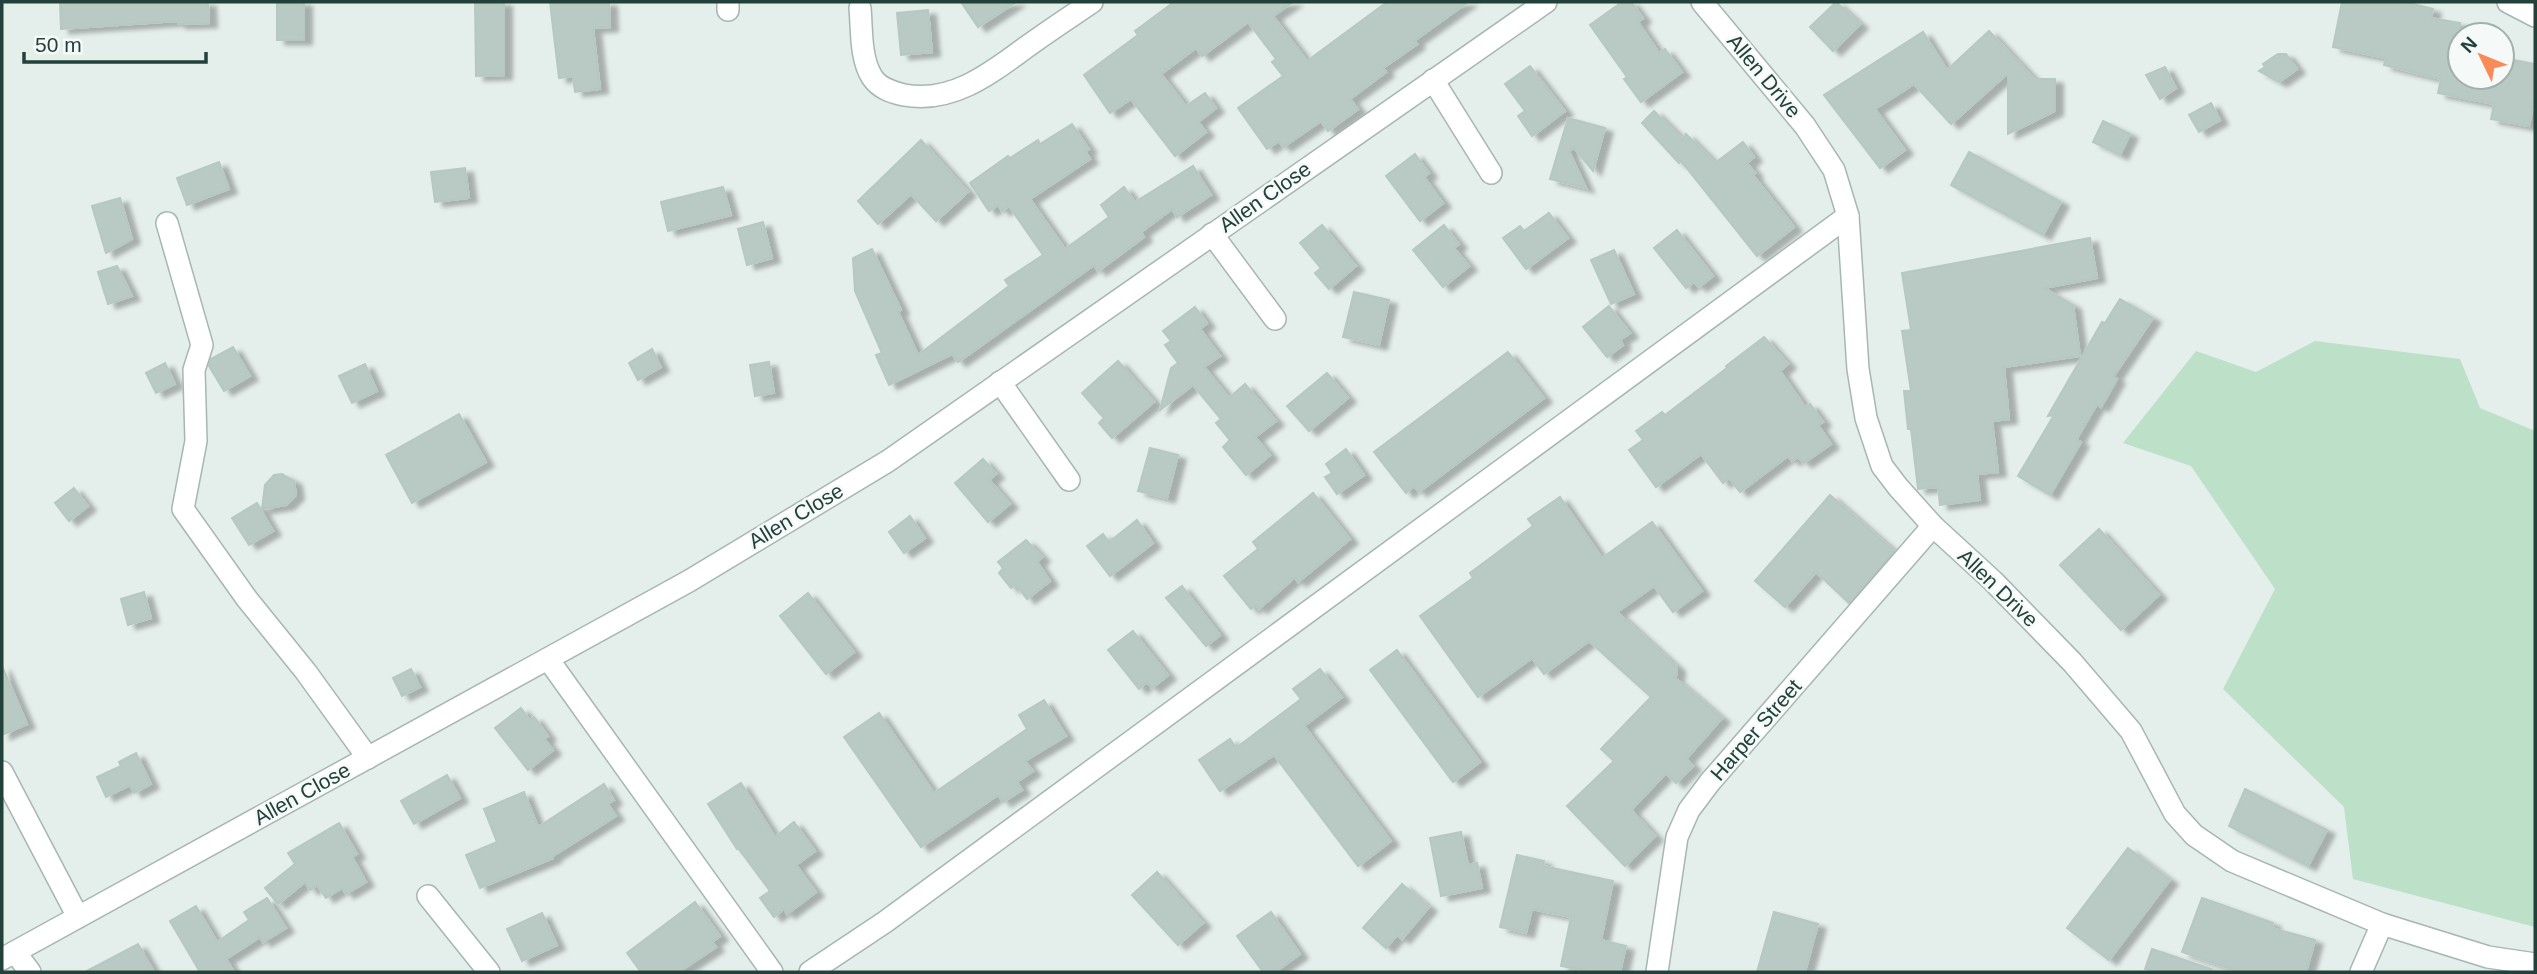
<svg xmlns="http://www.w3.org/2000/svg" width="2537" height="974" font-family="Arial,sans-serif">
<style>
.green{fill:#bce0c8}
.building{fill:#b9c9c4;stroke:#b6c8c2;stroke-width:2;filter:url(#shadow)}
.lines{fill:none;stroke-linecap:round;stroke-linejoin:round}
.street-casing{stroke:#a6b7b2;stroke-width:24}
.street{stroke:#fff;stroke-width:21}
.labels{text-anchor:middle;stroke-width:5;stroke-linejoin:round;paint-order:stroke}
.street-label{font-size:21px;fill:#22413b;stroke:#f5faf8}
</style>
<defs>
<filter id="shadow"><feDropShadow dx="8" dy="4.5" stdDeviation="2" flood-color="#0004"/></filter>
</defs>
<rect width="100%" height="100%" fill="#e4eeea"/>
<polygon class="green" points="2315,341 2460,359 2480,408 2535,431 2535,927 2353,879 2344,807 2223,689 2275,589 2191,466 2123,443 2196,351 2256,372"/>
<g class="building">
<polygon points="60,2 208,2 209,23 178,24 178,21 61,29"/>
<rect x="277" y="2" width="27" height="38"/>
<polygon points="475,2 504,2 504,75 476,76"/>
<polygon points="550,2 609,2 610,27 593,28 600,89 575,92 573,76 559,78"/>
<polygon points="961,2 1016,2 978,27"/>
<polygon points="1174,2 1293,2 1273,16 1307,61 1387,2 1468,2 1414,41 1417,44 1383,68 1386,72 1350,99 1358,109 1328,131 1321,121 1283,147 1279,141 1267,149 1238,108 1283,76 1272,62 1276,59 1248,22 1202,56 1196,48 1161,74 1186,106 1205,93 1216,108 1198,122 1206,132 1175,156 1131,99 1110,113 1084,75 1138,35 1135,31"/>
<polygon points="1622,2 1631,2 1643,18 1638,22 1659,53 1665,49 1682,72 1641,102 1624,79 1627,77 1590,25"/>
<polygon points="1836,2 1860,24 1833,51 1810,27"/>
<polygon points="2342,2 2405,2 2433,9 2431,18 2460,23 2460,77 2502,77 2503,58 2535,64 2535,97 2529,126 2491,119 2494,104 2438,93 2441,79 2384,65 2386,58 2333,47"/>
<polygon points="928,10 932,52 901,55 897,13"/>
<polygon points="1989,31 2034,79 2055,79 2055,111 2008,134 2008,73 1951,124 1914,84 1875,109 1905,150 1880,168 1824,95 1923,32 1947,70"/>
<polygon points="2278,54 2286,54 2297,69 2279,82 2259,71 2265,67 2263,64"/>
<polygon points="1530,66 1565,111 1532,136 1518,116 1525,111 1505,84"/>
<polygon points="2165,67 2176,88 2160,99 2146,75"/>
<polygon points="2211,103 2220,120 2199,132 2189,115"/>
<polygon points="1654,111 1682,139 1686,134 1715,163 1743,142 1754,157 1747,163 1755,173 1753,175 1794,227 1757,256 1681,161 1679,163 1642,123"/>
<polygon points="1568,118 1605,128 1593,171 1574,148 1569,151 1586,188 1550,179"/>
<polygon points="2103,121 2130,134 2120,155 2093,142"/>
<polygon points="1072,124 1089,149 1085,151 1090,159 1030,199 1065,249 1109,217 1101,205 1124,187 1135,202 1193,166 1211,195 1177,217 1172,209 1141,232 1144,237 1098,271 1094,265 958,362 952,354 889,385 876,355 882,353 855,291 853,258 872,249 901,310 898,312 918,355 1009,286 1005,280 1043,255 1009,206 1002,211 998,205 989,211 970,183 1008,156 1010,158 1038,140 1040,144"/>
<polygon points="921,140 968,192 936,221 911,194 878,224 858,201"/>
<polygon points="1969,152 2061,202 2043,235 1951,185"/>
<polygon points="1415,154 1429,173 1424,177 1443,203 1420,221 1386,176"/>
<polygon points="219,162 229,189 187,205 177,178"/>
<polygon points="465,168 469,198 435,202 431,172"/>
<polygon points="723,187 731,215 668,231 661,202"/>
<polygon points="120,198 132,239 106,253 92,206"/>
<polygon points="1549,213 1568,238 1526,269 1503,238 1520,226 1524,231"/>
<polygon points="763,222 772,258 747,265 738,229"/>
<polygon points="1322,225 1356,266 1329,289 1315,273 1321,268 1300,243"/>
<polygon points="1444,225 1459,244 1454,248 1469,266 1443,287 1413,250"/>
<polygon points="1677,230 1713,276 1699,287 1694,282 1686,288 1654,248"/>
<polygon points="2090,238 2097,278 2044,288 2073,305 2080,356 2004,367 2009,419 1992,421 1998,472 1977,474 1980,500 1940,505 1938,487 1918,489 1911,429 1908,429 1904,391 1911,391 1902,331 1911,330 1902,273"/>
<polygon points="1614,250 1634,294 1611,304 1591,260"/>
<polygon points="117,266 132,296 108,304 98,272"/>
<polygon points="1354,292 1389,300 1379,345 1343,337"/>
<polygon points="2120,299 2153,318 2113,377 2117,379 2101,407 2097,404 2076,440 2081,442 2050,495 2018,476 2054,415 2048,416 2102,322 2105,323"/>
<polygon points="1609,306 1630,333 1620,340 1623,345 1607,357 1583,327"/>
<polygon points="1195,307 1207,323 1200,329 1220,356 1204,367 1229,398 1245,384 1276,421 1255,437 1270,455 1246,475 1223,447 1230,440 1216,423 1221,419 1193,385 1160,410 1171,368 1178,363 1165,345 1171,341 1163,331"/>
<polygon points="1764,337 1788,364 1780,371 1805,407 1810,404 1823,422 1818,425 1831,444 1804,463 1798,457 1792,461 1788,456 1740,492 1729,478 1723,483 1701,454 1656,487 1629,450 1643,440 1636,431 1662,412 1665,415 1727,368 1726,366"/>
<polygon points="233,347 250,376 224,391 209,366 211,359"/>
<polygon points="652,349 661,367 638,380 629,363"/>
<polygon points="1508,352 1544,398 1419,492 1414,486 1406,493 1374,452"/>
<polygon points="1118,361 1154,402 1112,438 1099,423 1104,418 1082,393"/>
<polygon points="769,362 774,393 755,396 750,365"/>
<polygon points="165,363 175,384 156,393 146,373"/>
<polygon points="365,364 377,391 352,403 339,376"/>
<polygon points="1327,373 1348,398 1309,431 1287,406"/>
<polygon points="459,414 486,462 412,503 386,455"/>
<polygon points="1150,448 1178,455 1167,498 1138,491"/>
<polygon points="1346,449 1364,475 1337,494 1325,477 1332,473 1326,464"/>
<polygon points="983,459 996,474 989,480 1010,504 988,522 955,483"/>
<polygon points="282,474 294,481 296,495 286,505 262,509 265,485 274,475"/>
<polygon points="74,488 88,506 69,521 55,503"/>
<polygon points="1313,493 1350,539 1298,582 1295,577 1259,609 1256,605 1251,609 1224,576 1258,549 1253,542"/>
<polygon points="1830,495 1894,551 1849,603 1816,572 1785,607 1755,581"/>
<polygon points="1560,497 1602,558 1652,522 1702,591 1673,612 1654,586 1617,612 1677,667 1677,674 1674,677 1722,718 1686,759 1693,766 1676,783 1666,773 1631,810 1655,836 1625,866 1567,806 1614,761 1601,749 1651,697 1589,641 1544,674 1532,658 1478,697 1420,616 1473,578 1470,573 1533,526 1528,519"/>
<polygon points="257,503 273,531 249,545 232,518"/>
<polygon points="910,516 925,538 904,553 889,532"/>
<polygon points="1137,520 1153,543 1110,576 1087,546 1103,534 1109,542"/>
<polygon points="2099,529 2159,595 2121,630 2060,565"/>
<polygon points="1026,540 1042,557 1037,562 1050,581 1027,599 1016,585 1011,588 999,573 1003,568 998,562"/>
<polygon points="1182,586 1220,635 1206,646 1166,598"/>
<polygon points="144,592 151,618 128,625 121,599"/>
<polygon points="808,593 854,652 826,674 780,616"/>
<polygon points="1133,631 1168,675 1152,688 1147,682 1139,689 1108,650"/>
<polygon points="1397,650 1480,762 1453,782 1370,670"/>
<polygon points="2,666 27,724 2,735"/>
<polygon points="411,669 420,687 402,696 393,678"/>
<polygon points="1320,669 1342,697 1304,726 1391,841 1358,866 1274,755 1220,791 1199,760 1230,739 1236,748 1301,699 1293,689"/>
<polygon points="1044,700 1066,736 1025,761 1033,771 1017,782 1022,790 1003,802 998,795 921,847 844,737 879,713 934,793 1027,729 1019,715"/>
<polygon points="521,708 530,720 534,717 548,736 544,739 553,750 528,770 495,728"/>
<polygon points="136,753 151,784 134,793 130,785 106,797 97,777 121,766 119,762"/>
<polygon points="447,775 460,798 414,824 401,801"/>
<polygon points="741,783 775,837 794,822 815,851 796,865 816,892 787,914 784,909 774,917 760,898 770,891 738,848 737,849 708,804"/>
<polygon points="604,784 614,800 608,804 616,816 553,856 553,858 480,888 466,855 497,842 484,809 524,792 538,827"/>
<polygon points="2245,789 2327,830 2308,866 2229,826"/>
<polygon points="339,823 357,854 352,857 366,882 346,894 342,888 326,898 317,885 310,890 305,882 278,904 265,888 295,864 288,853"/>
<polygon points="1461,832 1468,865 1477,863 1482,888 1441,896 1430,838"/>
<polygon points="2128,848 2170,880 2109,960 2067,928"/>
<polygon points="1517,855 1544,861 1543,866 1613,881 1601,940 1626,946 1620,972 1593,972 1561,966 1571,917 1532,909 1526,933 1500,927"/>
<polygon points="1157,872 1203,923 1178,945 1132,895"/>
<polygon points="1402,884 1429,907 1402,939 1397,935 1386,948 1363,928"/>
<polygon points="267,898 286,928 263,942 260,937 226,959 234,972 200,972 170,921 196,906 217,942 249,920 244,912"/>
<polygon points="2202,898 2273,923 2272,928 2315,940 2306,972 2239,972 2182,952"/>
<polygon points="695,902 720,936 712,942 716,947 679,972 641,972 627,953"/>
<polygon points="1271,912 1300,954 1275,972 1263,972 1237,936"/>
<polygon points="1774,912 1818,924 1805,972 1757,972"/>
<polygon points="542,913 557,945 522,961 507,929"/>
<polygon points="138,944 154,972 85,972"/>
<polygon points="2152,949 2211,969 2211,972 2156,972 2145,969"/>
</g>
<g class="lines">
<g class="street-casing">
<g id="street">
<polyline points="728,2 728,10"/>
<polyline points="1702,2 1805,126 1834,170 1848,216 1858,369 1866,418 1882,466 1898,487 1933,526 1993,581 2072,662 2131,731 2175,814 2194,835 2232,861 2382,924 2488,957 2535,964"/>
<polyline points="2508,2 2535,16"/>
<path d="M860,8C862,29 860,58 872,77C879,88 891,92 904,95C951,104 990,74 1025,48C1047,32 1070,17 1092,2"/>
<polyline points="1433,80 1491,173"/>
<polyline points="167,223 202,345 194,370 196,441 183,509 247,599 306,672 368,758"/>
<polyline points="1212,234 1275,319"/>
<polyline points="1000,382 1069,480"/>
<polyline points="548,659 772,972"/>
<polyline points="2,772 78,917"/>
<polyline points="428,896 489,972"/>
<polyline points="15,952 30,972"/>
<polyline points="2,959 689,581 888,461 1546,2"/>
<polyline points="810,972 885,922 1848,216"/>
<polyline points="1657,972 1677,837 1689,810 1710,782 1933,526"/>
<polyline points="2361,972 2382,924"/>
</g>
</g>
<use href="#street" class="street"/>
</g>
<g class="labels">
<g class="street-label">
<text transform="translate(1764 76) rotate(50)" y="7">Allen Drive</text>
<text transform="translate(1265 197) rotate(-35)" y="7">Allen Close</text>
<text transform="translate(796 516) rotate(-31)" y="7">Allen Close</text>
<text transform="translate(1998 588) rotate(44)" y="7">Allen Drive</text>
<text transform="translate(1756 730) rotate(-49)" y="7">Harper Street</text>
<text transform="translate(302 794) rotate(-29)" y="7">Allen Close</text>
</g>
</g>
<rect width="2537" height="974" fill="none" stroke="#22413b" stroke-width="7"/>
<g transform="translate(2481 56) rotate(313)"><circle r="33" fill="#f5faf8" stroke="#a1b0ac" stroke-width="2"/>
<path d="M0-5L12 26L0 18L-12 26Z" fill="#f88b58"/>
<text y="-10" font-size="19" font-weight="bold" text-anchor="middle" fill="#22413b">N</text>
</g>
<path d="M24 52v10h182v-10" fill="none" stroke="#22413b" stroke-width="3.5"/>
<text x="35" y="52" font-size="21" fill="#22413b" stroke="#f5faf8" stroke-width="5" paint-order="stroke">50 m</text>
</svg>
